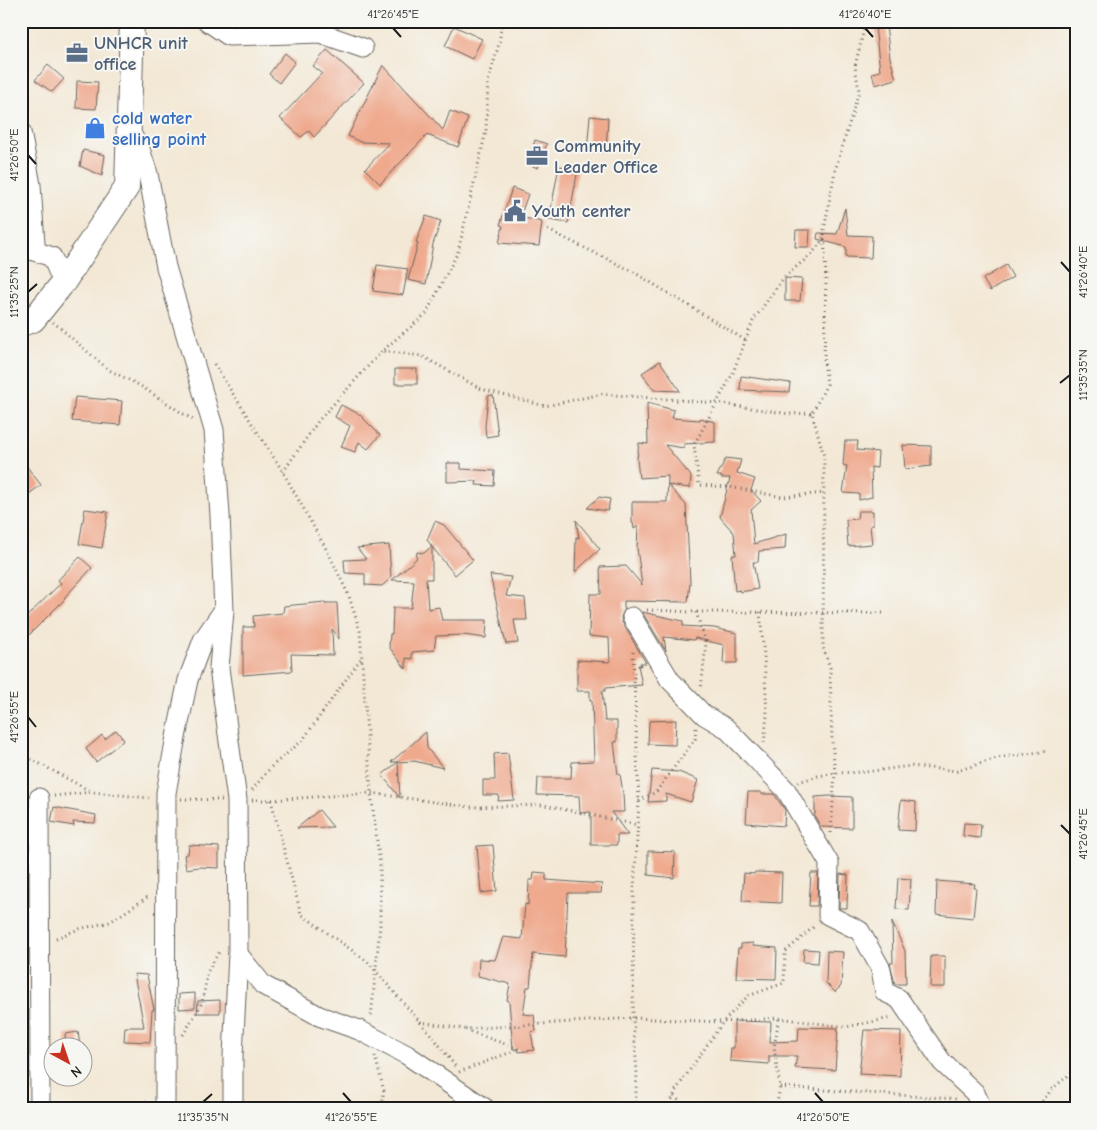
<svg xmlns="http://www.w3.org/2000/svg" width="1097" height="1130" font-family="'Comic Neue',sans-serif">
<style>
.building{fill:#efa98d}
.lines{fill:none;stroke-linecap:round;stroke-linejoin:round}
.minor-casing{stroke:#67635d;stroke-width:21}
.tertiary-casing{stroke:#67635d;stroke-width:26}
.path{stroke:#67635d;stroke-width:3;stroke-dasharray:1 4;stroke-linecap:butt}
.minor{stroke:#fff;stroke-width:19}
.tertiary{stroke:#fff;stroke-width:24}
.ticks{fill:none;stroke:#1c1c1c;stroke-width:2}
.labels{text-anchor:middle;stroke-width:4;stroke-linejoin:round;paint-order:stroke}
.service-label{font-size:18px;font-weight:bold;fill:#4e5e75;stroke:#f6f6f2;text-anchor:start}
.shop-label{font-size:18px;font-weight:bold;fill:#366cbe;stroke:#f6f6f2;text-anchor:start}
.neatline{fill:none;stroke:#1c1c1c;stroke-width:2}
.ticks-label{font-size:12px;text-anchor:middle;fill:#1c1c1c}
</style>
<rect width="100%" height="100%" fill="#f6f6f2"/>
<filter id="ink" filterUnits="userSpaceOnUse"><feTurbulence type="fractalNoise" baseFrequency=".02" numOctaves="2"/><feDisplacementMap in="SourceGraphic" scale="10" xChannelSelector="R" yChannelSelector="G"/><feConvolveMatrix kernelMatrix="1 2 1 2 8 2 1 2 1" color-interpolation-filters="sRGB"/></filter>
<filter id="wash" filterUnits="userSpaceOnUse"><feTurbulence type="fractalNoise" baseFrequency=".0096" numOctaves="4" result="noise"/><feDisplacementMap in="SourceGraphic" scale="20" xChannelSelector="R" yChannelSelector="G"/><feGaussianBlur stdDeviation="1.12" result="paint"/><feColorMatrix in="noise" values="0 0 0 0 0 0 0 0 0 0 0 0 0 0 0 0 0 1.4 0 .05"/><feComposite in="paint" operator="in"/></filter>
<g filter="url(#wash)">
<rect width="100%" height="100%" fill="#f3e8d5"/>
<g id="blocks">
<g class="building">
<polygon points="886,25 890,58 896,79 875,85 872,73 880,71 875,26"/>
<polygon points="454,26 482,39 472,59 445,46"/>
<polygon points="327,50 364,83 314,137 309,131 301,137 280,118 322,73 313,66"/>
<polygon points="285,53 295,62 279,83 269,74"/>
<polygon points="48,65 64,79 52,92 35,80"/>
<polygon points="383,65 443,130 450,111 468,118 458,147 427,135 380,184 365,169 390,143 360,142 348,136"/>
<polygon points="77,81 98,82 96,109 76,108"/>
<polygon points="590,116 608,118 606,152 587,151"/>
<polygon points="535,140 547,144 538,168 527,164"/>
<polygon points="83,150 105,155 102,176 80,166"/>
<polygon points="559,166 578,169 568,223 549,220"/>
<polygon points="512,188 528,194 520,217 542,222 539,246 499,243 503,226 500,225"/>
<polygon points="845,208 848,235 872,236 871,258 846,257 846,247 817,239 818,233 837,234"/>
<polygon points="426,216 441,221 433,244 426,284 408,280 418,243 416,242"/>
<polygon points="796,230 810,230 809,247 795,247"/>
<polygon points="377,265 408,269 403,295 373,291"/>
<polygon points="1006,265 1013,277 990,291 983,279"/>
<polygon points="785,278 802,279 800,301 785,301"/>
<polygon points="660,361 680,391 654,390 642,373"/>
<rect x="395" y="369" width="22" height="15"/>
<polygon points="741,376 790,383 789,392 740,390"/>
<polygon points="493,395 498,435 486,437 485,426 488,396"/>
<polygon points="75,397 122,401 120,425 72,421"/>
<polygon points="647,403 674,410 672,418 700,420 700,418 715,422 715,442 684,444 684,448 665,445 691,476 690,488 668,485 686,505 690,582 688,602 624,601 624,608 625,609 621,617 622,622 646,663 640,663 641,666 638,665 642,685 605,688 605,691 602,691 605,721 617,721 617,742 614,742 618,775 620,774 623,793 624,812 611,812 628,835 617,835 617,845 591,845 591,812 580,813 579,796 537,795 538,778 571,778 572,762 594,761 592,700 590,700 590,691 577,691 577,660 610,662 609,638 589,636 590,594 601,594 600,567 626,566 642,585 637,548 638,526 634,529 633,523 632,523 632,502 667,502 668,476 639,478 637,459 639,443 648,444"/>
<polygon points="341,405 359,414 380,435 368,449 359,442 355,452 341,447 350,426 335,417"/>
<polygon points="845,441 858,441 857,450 878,452 877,468 871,467 872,497 859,500 859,494 843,493 847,466 843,465"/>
<polygon points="903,445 931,446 931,466 905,469"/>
<polygon points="726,458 741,460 737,473 755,479 751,490 761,501 751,510 754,544 786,534 785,549 759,551 758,562 753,562 758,589 740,592 740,590 735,591 732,555 736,555 734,533 720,517 730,478 721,478 721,476 717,476"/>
<polygon points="21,459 41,485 21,500"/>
<polygon points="447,463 461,463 461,469 495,471 494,486 476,485 477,481 447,482"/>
<polygon points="599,497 610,499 608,511 587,508"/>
<polygon points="85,509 108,512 102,548 79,544"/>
<polygon points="858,511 873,511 873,525 870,526 872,544 848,546 846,520 857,519"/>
<polygon points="576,520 600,549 575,572 576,537 579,538"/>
<polygon points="435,521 444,525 473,560 455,575 432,547 432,579 426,579 428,609 439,607 442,620 487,620 486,638 463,635 436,636 434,650 412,652 412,659 406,658 406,669 389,647 390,634 392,634 393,608 411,608 414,581 392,580 416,559 417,552 424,553 432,546 427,540"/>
<polygon points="389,545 391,578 382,586 365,585 365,574 345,573 344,560 366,559 357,548"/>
<polygon points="80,557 92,568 64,598 65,599 21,643 21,622 61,583 58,580"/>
<polygon points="490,575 511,577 506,596 525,598 527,620 514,620 518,643 506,644"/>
<polygon points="325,602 325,603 337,603 339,639 332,629 333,655 291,654 292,671 243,675 243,627 254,627 253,616 283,613 284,606"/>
<polygon points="642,612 683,621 683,626 714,628 737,633 737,663 723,663 724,645 695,638 694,640 664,637 666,651"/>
<polygon points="676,720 675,745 648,744 649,721"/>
<polygon points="116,730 124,740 96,762 86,749 102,735 105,739"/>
<polygon points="426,732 427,748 443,768 414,761 398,762 400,798 382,775 398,762 391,762"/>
<polygon points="508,753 514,800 498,801 499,795 483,795 483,780 495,780 494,754"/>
<polygon points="652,770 679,772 698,780 691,802 666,794 666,801 648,802"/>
<polygon points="748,792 761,792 761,794 774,794 785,810 784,826 746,823"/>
<polygon points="830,796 852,797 852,828 821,827 814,815 815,814 815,797"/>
<polygon points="901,800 916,802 915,831 898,830"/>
<polygon points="54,807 96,815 95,823 73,822 74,826 51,822"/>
<polygon points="319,810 333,827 297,828"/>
<polygon points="964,823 981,824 980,838 963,836"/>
<polygon points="189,845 219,847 219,868 199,867 186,869 184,855 188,854"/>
<polygon points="493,845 497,891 481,893 477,846"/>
<polygon points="648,851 675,852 674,878 648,875"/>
<polygon points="534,872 546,873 546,880 602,884 601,893 568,893 565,957 533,954 530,987 527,987 523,1014 534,1015 536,1031 531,1032 534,1050 519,1052 518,1049 513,1049 509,1001 507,1000 510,984 478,976 479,959 495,960 503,937 522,939 525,904 528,905 529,880 533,880"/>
<polygon points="755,872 782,873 781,903 742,901 744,873 754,874"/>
<polygon points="811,873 818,873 817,906 809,906"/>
<polygon points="840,874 848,875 847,908 839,908"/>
<polygon points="898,878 911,879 909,910 896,909"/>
<polygon points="937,881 975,884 974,888 976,888 973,918 936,914"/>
<polygon points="892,922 905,951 906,984 895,984 890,963 893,963"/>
<polygon points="753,943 753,946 777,948 776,979 736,978 738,948 741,948 741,944"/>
<polygon points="804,949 819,950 818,963 803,962"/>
<polygon points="827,951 843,952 841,986 835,992 826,983"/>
<polygon points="931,956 945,956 945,987 930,987"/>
<polygon points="134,974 147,975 154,1010 152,1010 150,1042 124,1041 125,1027 144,1027"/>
<polygon points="195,993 195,1008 179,1009 179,994"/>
<polygon points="220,1000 220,1013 197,1013 198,1001"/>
<polygon points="734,1021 771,1022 770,1042 798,1041 799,1027 838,1028 835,1070 795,1068 797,1056 769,1056 769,1064 730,1061 731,1048 734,1048"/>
<polygon points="864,1030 901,1031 900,1076 859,1074"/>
<polygon points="78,1032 80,1046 66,1048 65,1034"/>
</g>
</g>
</g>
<g filter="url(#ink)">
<use href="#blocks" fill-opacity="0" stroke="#67635d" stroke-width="1"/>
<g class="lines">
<g class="minor-casing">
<g id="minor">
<polyline points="207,21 229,36 320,33 363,48"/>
<polyline points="129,130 140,149 148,174 166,267 214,430 220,515 224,611 219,668 237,800 238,954 233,1056 233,1109"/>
<polyline points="21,132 31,185 35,244 34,251"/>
<polyline points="23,247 52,257 63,283"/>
<polyline points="632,617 670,680 704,715 726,728 786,790 829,863 828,915 860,931 881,969 885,992 899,999 942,1062 975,1093 982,1109"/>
<polyline points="39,798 40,1109"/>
<polyline points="238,954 263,985 319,1016 359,1030 407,1055 486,1109"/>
<polyline points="165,1109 166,793 175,742 188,680 203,640 223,611"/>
</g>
</g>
<g class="tertiary-casing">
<polyline id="tertiary" points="21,324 33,320 63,283 127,187 132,21"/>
</g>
<g class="path">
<polyline points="502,21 499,44 488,82 486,131 458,252 426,314 382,351 422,356 481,389 545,406 602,394 717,403 790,414 812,413"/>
<polyline points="548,230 632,271 745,340"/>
<polyline points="824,238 812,254 784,277 753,321 732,375 694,445 699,485 729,487 783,497 824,493"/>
<polyline points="53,322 109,370 139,385 193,420"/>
<polyline points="214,364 283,472 330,556 349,596 360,631 371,793 380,865 380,926 371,1018"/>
<polyline points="283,472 319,420 382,351"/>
<polyline points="647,610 696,612 886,613"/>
<polyline points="696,612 706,643 701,690"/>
<polyline points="760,612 764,655 767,715 764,744"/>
<polyline points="633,652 639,802 634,890 633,1018 637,1073 635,1109"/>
<polyline points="21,757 33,760 92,792"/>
<polyline points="798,782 818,776 835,773 865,772 911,766 957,771 997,758 1048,751"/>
<polyline points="252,790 272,766 302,741 362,657"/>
<polyline points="54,796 92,792 149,798"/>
<polyline points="181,799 222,800"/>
<polyline points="252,800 271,800 371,793 470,807 544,805 638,825"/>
<polyline points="271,800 301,914 367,961 434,1038 455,1066"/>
<polyline points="639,801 656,792 695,739 696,728"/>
<polyline points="831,833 835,773 832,741 830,668 823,647 824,456 812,413 827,384 824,361 826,280 824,230 835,171 859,91 855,66 866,21"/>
<polyline points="56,938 79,929 110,922 149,896"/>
<polyline points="420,1022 465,1029 633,1018 723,1022 779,1018 846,1027 891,1018"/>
<polyline points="183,1035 202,1003 208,971 220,950"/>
<polyline points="375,1056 384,1091 380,1109"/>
<polyline points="459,1072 519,1049 466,1030"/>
<polyline points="780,1087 956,1099"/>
<polyline points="674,1096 688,1109"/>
<polyline points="116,1109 146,1102 148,1101"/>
<polyline points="668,1109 676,1090 723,1022 748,996 784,983 785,952 816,925"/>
<polyline points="776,1109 780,1087 774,1047 779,1018"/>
<polyline points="1036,1109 1052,1089 1076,1069"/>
</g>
<use href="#minor" class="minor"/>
<use href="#tertiary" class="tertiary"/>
</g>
</g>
<path class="ticks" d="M393,28L401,37M865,28L873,37M28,155L36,164M1061,262L1070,272M28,292L37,284M1060,383L1070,375M28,717L36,727M1061,825L1070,834M343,1093L351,1102M815,1093L823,1102M203,1102L212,1094"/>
<defs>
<g id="office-bare" transform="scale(1.725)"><path d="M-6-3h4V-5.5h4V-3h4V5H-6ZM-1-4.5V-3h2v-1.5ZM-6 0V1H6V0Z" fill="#5c6f8a" stroke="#f6f6f2" stroke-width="2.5" paint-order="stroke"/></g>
<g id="shop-bare" transform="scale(1.725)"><path d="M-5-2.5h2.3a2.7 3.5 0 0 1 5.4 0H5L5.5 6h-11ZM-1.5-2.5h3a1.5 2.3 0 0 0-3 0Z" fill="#3f7fe0" stroke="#f6f6f2" stroke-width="2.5" paint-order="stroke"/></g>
<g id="civic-bare" transform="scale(1.725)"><path d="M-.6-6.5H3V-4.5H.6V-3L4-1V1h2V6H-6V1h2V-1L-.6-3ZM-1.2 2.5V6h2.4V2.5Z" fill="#5c6f8a" stroke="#f6f6f2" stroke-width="2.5" paint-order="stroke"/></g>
</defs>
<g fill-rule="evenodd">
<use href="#office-bare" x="77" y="53"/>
<use href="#shop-bare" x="95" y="128"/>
<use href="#office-bare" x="537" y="156"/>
<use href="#civic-bare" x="515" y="211"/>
</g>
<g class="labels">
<g class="service-label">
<text x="94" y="49">UNHCR unit<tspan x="94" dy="21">office</tspan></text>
<text x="554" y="152">Community<tspan x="554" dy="21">Leader Office</tspan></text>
<text x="532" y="217">Youth center</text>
</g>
<g class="shop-label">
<text x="112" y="124">cold water<tspan x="112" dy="21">selling point</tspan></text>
</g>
</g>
<rect width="1097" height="1130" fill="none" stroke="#f6f6f2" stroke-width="55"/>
<g transform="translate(68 1062) rotate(140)"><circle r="24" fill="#f6f6f2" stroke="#9f9f9c"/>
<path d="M0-4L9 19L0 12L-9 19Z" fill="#c8321e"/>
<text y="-8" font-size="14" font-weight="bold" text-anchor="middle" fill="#1c1c1c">N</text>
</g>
<rect x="28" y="28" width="1042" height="1074" class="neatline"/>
<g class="ticks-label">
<text x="393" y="18">41°26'45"E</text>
<text x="865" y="18">41°26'40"E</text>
<text transform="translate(14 155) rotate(-90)" y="4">41°26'50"E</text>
<text transform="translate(1083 272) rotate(-90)" y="4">41°26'40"E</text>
<text transform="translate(14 292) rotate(-90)" y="4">11°35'25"N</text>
<text transform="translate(1083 375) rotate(-90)" y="4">11°35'35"N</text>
<text transform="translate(14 717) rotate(-90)" y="4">41°26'55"E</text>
<text transform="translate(1083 834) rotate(-90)" y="4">41°26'45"E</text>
<text x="203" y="1121">11°35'35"N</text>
<text x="351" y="1121">41°26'55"E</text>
<text x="823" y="1121">41°26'50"E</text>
</g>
</svg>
